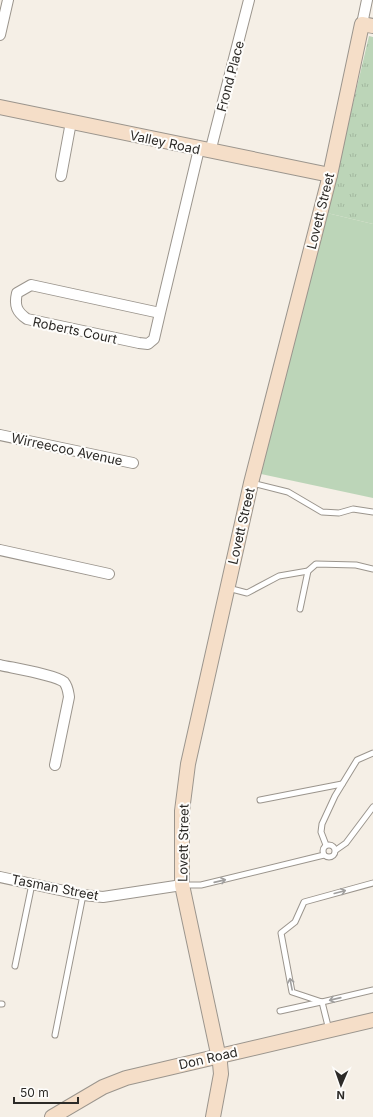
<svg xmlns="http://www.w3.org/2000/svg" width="373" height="1117" font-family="Inter,sans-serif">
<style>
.park{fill:url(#park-tufts)}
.pitch{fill:#bcd5b8}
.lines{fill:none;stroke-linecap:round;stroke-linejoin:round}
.lane-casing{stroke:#9b958d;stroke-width:7}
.street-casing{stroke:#9b958d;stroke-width:12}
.secondary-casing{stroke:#9b958d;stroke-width:16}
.lane{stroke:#fff;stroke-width:5}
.street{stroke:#fff;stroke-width:10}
.secondary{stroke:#f5dec8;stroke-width:14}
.oneway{stroke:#a09f9e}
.labels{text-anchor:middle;stroke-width:4;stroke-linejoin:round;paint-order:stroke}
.street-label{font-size:13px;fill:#2c2a27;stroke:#fefdfb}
</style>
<defs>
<pattern id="park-tufts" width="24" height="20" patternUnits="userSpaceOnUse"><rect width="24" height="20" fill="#bcd5b8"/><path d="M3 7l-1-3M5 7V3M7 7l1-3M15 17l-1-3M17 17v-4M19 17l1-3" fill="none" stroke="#a2b79e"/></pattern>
</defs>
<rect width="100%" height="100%" fill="#f5efe6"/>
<polygon class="park" points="369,36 373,37 373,224 327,213"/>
<polygon class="pitch" points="327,213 373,224 373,498 261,474"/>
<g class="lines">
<g class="lane-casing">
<g id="lane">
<polyline points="252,483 288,492 322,512 339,513 353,509 373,512"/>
<polyline points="228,588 247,593 279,576 308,571 316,564 356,565 373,569"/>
<polyline points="300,609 308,571"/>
<polyline points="260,800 342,784"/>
<circle cx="329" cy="851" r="6"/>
<polyline points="326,845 321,832 322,824 335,796 357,760 373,753"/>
<polyline points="336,850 346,843 373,807"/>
<polyline points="185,885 201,885 324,855"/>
<polyline points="15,966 32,884"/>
<polyline points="322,1002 292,992 281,933 295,922 304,902 373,883"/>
<polyline points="0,1004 2,1004"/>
<polyline points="280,1011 321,1002"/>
<polyline points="329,1030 322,1002 373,990"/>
<polyline points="55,1035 83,895"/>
</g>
</g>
<g class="street-casing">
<g id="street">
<polyline points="362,24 367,0"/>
<polyline points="0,35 8,0"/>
<polyline points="210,152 249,0"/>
<polyline points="61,176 71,122"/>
<path d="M160,313L31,285L17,293C14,306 17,312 27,319L139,343L148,344L154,339L160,313L199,149"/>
<polyline points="0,435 133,463"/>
<polyline points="0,550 109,574"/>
<path d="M0,665C13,668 56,675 64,682C68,687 68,691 69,697L55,765"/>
<polyline points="0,877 83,895 103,897 182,885"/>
</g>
</g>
<g class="secondary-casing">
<g id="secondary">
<polyline points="0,107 330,175"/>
<polyline points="52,1117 103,1087 126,1078 373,1020"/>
<polyline points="213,1117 221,1074 220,1063 182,885 182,811 188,764 251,483 330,175 362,24 373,26"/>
</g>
</g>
<use href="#lane" class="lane"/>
<use href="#street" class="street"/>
<use href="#secondary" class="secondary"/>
</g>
<defs><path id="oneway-shaft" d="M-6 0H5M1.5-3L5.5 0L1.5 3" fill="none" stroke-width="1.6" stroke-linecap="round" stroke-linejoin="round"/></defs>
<g class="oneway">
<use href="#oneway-shaft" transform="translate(220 881) rotate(-13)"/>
<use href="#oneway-shaft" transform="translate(340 892) rotate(-15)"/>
<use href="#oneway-shaft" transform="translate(291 984) rotate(-101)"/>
<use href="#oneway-shaft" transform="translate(335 999) rotate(167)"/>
</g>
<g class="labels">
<g class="street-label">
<text transform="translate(230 76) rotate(-75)" y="5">Frond Place</text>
<text transform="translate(165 142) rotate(12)" y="5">Valley Road</text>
<text transform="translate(320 211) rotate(-76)" y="5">Lovett Street</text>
<text transform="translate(75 330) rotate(12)" y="5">Roberts Court</text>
<text transform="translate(67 449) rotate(12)" y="5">Wirreecoo Avenue</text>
<text transform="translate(241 526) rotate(-77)" y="5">Lovett Street</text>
<text transform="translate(183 843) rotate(-89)" y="5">Lovett Street</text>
<text transform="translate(55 887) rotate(11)" y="5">Tasman Street</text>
<text transform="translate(208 1058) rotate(-13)" y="5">Don Road</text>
</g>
</g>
<g transform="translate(341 1085) rotate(182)" stroke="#fefdfb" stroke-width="3" paint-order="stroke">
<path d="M0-3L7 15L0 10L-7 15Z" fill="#2c2a27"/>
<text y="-6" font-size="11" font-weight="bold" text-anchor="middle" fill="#2c2a27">N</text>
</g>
<path d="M14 1097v6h64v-6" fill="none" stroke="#2c2a27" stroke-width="2"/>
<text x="20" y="1097" font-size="12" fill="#2c2a27" stroke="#fefdfb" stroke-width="3" paint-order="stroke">50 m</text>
</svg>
